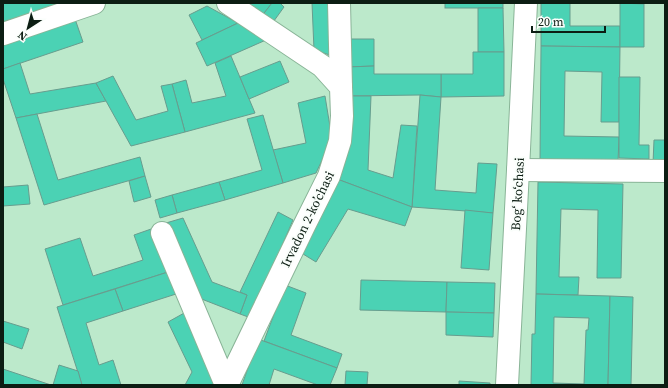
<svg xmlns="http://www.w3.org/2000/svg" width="668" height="388" font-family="'Source Serif 4',serif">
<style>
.building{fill:#4bd2b4;stroke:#679d8e;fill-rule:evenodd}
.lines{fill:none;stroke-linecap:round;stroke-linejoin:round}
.street-casing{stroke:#89b497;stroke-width:24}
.street{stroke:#fff;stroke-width:22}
.labels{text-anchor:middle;stroke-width:4;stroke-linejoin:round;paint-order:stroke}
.street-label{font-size:13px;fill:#0c1d13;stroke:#fafefb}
</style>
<rect width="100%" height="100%" fill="#bce9cb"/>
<g class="building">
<polygon points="3,3 74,3 3,28"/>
<polygon points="243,3 272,3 261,17"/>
<polygon points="272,3 280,3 284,7 271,25 261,17"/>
<polygon points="312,3 331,3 333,56 314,50"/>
<rect x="445" y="3" width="58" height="5"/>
<polygon points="541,3 570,3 570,26 620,26 620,47 541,46"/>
<polygon points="620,3 644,4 644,47 620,47"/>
<polygon points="207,6 238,23 202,40 189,15"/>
<polygon points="478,8 503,8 504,52 478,52"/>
<polygon points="74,16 83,42 3,69 3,40"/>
<polygon points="238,23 266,40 207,66 196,43"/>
<polygon points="346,39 374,39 374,66 347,67"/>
<polygon points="541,46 620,47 619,122 601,122 602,72 565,71 564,136 619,137 618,162 540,160"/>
<polygon points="473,52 504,52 504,96 441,97 441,74 473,74"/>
<polygon points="231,56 255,113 185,132 172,84 186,80 192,103 226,96 215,63"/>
<polygon points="280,61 289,82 249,99 240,77"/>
<polygon points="20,63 30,94 96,83 106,101 16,118 3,79 3,69"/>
<polygon points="374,66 374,74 441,74 441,97 420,95 347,96 347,67"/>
<polygon points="113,76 136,120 168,111 161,86 172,84 185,132 131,146 96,83"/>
<polygon points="619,77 640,77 639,145 649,145 649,159 619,158"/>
<polygon points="420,95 441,97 435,190 476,193 478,163 497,164 493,213 412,207"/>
<polygon points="325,96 332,139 316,173 283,183 273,150 306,143 298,103"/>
<polygon points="347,96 371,96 368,170 393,178 401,125 417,126 412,207 337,179"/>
<polygon points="37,114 58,180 140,157 145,176 44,205 16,118"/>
<polygon points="263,115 283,183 225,200 219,182 262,170 247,119"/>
<polygon points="654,140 665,140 665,164 653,163"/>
<polygon points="145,176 151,197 134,202 129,181"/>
<polygon points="337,179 412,207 405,226 348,209 316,262 295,249"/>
<polygon points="219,182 225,200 177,213 172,195"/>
<polygon points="538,182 623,184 621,278 597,278 598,210 561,209 559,277 579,277 578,295 536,294"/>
<polygon points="28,185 30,204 3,206 3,187"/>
<polygon points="172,195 177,213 160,218 155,200"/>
<polygon points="465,210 493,213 489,270 461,268"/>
<polygon points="278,212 293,220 251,318 240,314 247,295 240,292"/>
<polygon points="183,218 212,282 247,295 240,314 199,298 166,223"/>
<polygon points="154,228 168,272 63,305 45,249 80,238 93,276 143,260 134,235"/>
<polygon points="168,272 176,294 123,311 115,289"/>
<polygon points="361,280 447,282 446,312 360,310"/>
<polygon points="447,282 495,283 494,313 446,312"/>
<polygon points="285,285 306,293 291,335 342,354 337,368 264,341"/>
<polygon points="115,289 123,311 86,323 99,365 113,360 121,385 82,385 57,307"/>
<path d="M536,294L610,296L608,385H531L532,334H535ZM554,317L589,318L588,330H586L584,384L553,383Z"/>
<polygon points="610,296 633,297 631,385 608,385"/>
<polygon points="186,312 220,385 185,385 192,372 168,322"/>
<polygon points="446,312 494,313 493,337 446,335"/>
<polygon points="3,321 29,329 22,349 3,342"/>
<polygon points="258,339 337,368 330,385 318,385 274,369 269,385 242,385"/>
<polygon points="59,365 78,371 82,385 53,385"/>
<polygon points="3,369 51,385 3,385"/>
<polygon points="346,371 368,372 367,385 345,385"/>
<polygon points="459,381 490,383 490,385 459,385"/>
</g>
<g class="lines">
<g class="street-casing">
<g id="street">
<polyline points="339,3 341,87"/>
<polyline points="3,34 94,3"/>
<polyline points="518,170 665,171"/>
<polyline points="162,233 226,385"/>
<polyline points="227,385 305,224 329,176 340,141 342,116 341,87 322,66 228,3"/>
<polyline points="507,385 518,170 526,3"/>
</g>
</g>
<use href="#street" class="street"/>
</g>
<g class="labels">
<g class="street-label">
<text transform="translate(517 194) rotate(-87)" y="5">Bogʻ koʻchasi</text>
<text transform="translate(307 219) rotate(-64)" y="5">Irvadon 2-koʼchasi</text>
</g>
</g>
<rect width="668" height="388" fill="none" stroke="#0c1d13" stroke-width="8"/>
<g transform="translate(28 28) rotate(216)" stroke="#fafefb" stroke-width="3" paint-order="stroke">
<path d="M0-3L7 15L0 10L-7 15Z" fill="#0c1d13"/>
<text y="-6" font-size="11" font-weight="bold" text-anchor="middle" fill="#0c1d13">N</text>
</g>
<path d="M532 26v6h73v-6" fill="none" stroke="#0c1d13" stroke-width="2"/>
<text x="538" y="26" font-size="12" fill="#0c1d13" stroke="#fafefb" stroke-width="3" paint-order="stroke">20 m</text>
</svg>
